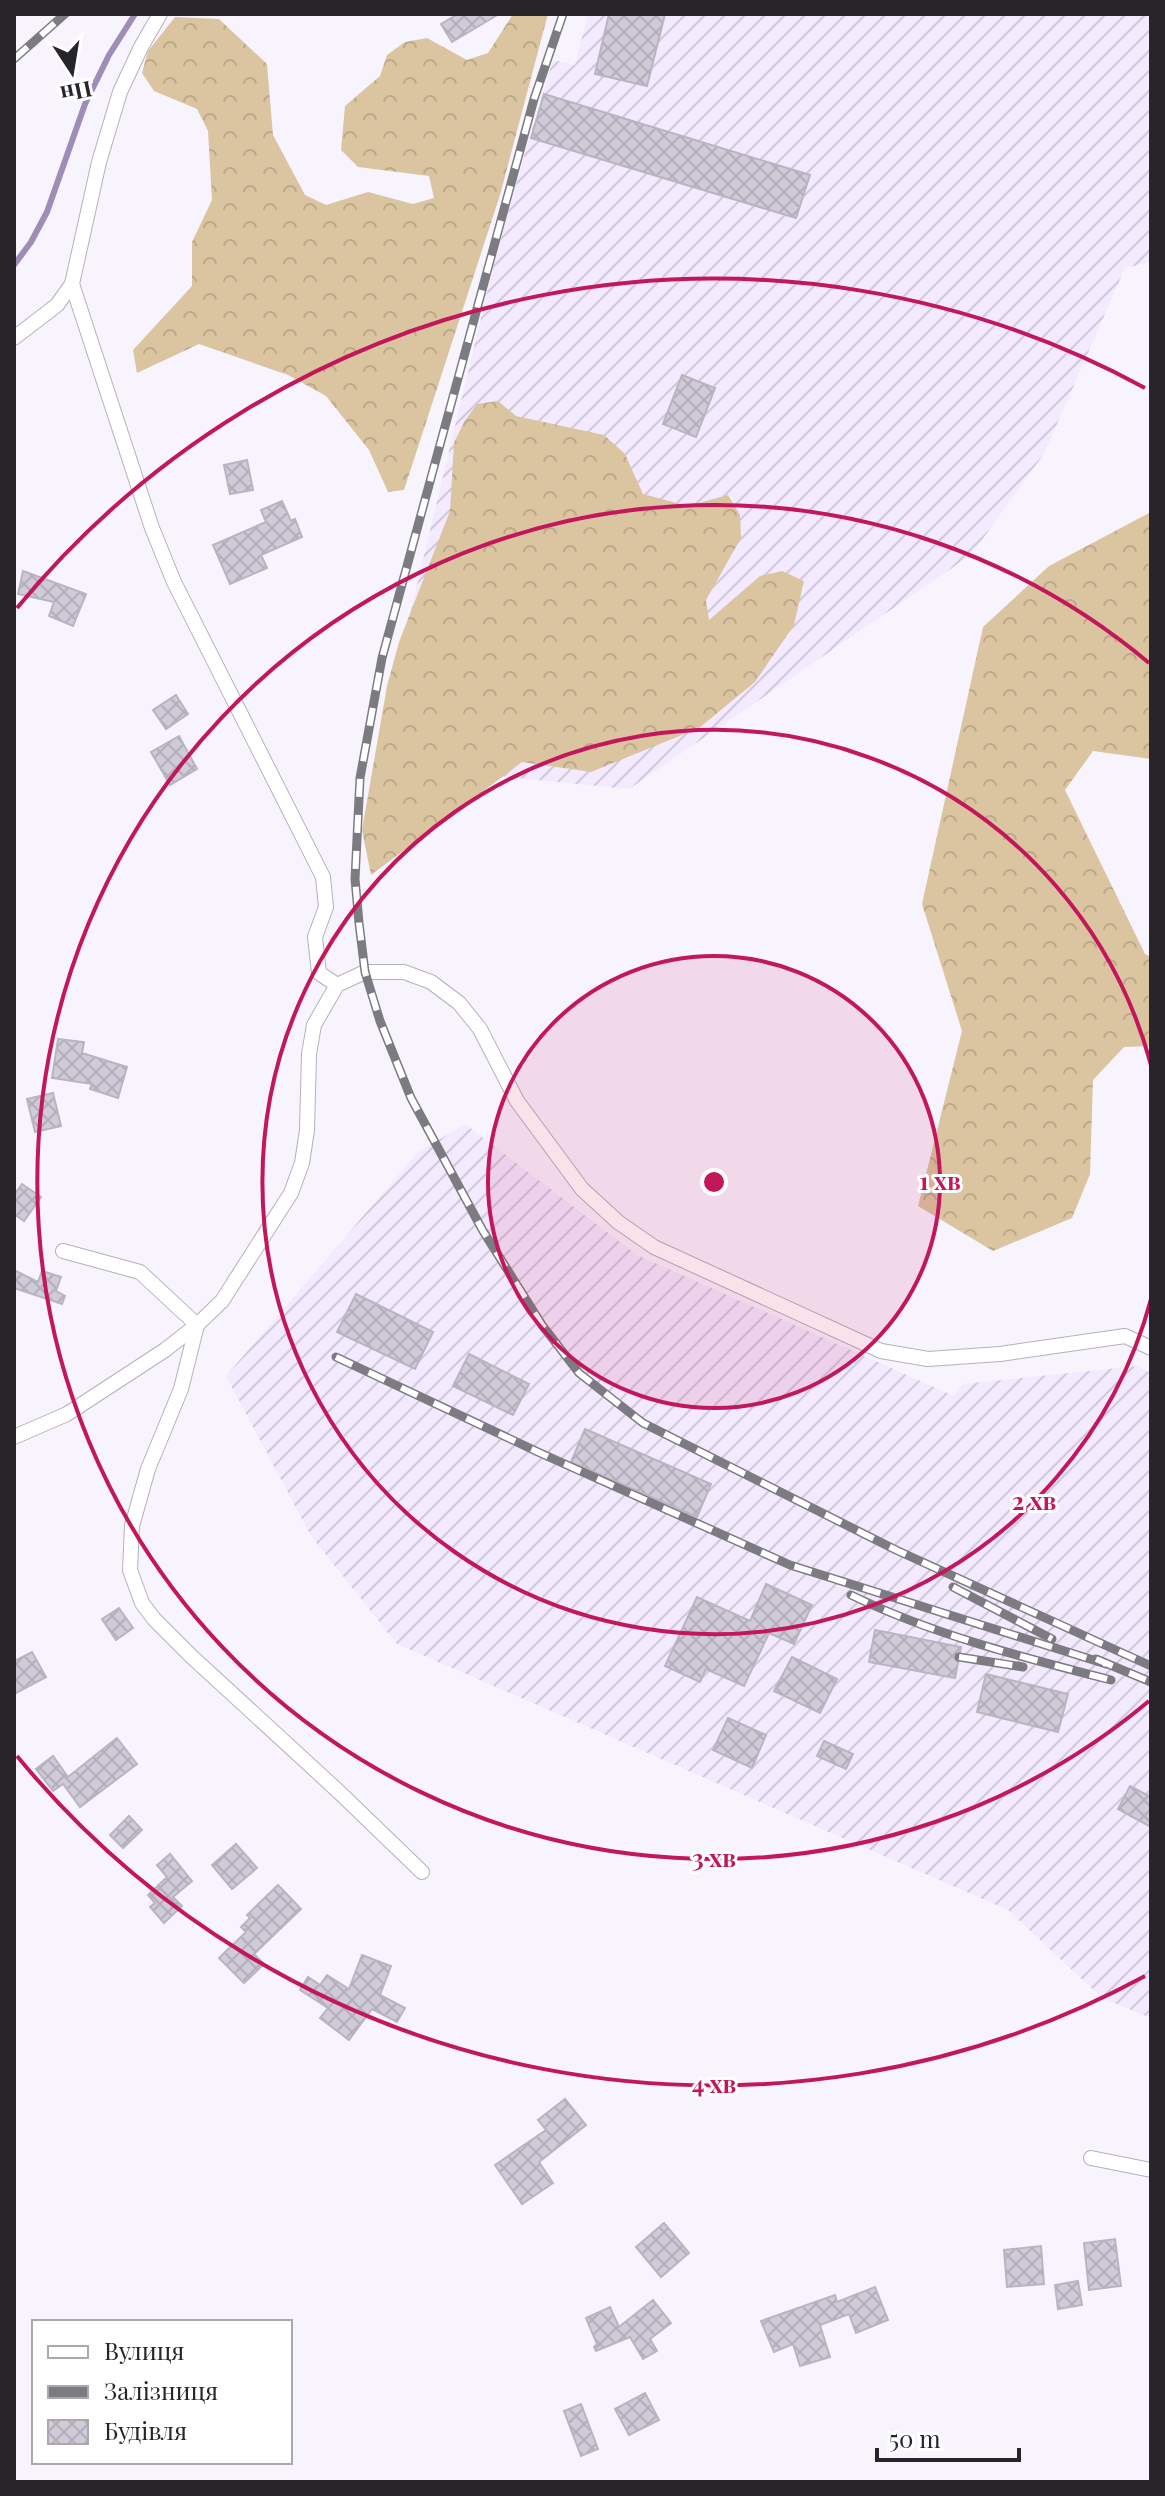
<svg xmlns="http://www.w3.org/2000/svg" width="1165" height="2496" font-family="'Playfair Display',serif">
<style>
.industrial{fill:url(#industrial-furrows)}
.forest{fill:url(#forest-crowns)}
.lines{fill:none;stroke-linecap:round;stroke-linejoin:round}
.stream{stroke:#9f8db7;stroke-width:6}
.building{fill:url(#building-cross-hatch);stroke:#b9b4c1;stroke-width:2}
.minor-casing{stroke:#b5b0bd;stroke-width:16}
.minor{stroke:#fff;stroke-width:14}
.rail-casing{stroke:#7d7b82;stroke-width:9}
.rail{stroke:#fff;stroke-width:6;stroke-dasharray:18;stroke-linecap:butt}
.ring{fill:none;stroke:#c2185b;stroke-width:4}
.centre{fill:#c2185b;stroke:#fff;stroke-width:4}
.ring-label{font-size:24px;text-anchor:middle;font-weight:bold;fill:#c2185b;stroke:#fff;stroke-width:6;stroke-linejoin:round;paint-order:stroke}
</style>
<defs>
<pattern id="industrial-furrows" width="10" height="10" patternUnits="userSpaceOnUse" patternTransform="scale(2)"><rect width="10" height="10" fill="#f3eaff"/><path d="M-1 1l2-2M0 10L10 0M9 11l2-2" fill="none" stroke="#d0c9db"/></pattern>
<pattern id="forest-crowns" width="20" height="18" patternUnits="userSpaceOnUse" patternTransform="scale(2)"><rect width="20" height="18" fill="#dac5a0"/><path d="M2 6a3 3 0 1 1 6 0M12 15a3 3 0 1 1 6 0" fill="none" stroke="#bba98a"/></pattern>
<pattern id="building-cross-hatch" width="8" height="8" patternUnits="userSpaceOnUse" patternTransform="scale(2)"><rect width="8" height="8" fill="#d0cbd8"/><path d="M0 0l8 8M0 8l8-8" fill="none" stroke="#b3aeba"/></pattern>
</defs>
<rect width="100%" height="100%" fill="#f8f4fe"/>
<g class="industrial">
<polygon points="588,14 1151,14 1151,262 1125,268 1044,454 971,555 629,789 374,764 492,272 525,152 553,60 575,65"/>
<polygon points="465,1124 637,1255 954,1396 962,1384 1137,1366 1151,1373 1151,2018 1102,1998 1008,1910 397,1644 311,1536 226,1376 418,1152"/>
</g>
<g class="forest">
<polygon points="513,14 548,14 500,195 404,490 388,492 369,450 326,396 288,375 199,344 137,373 133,350 192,286 192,242 212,200 208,131 197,109 154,91 142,73 148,51 175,17 219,19 267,64 273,135 305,195 326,205 368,192 413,204 434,198 429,176 358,167 341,150 345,106 380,76 387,55 405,42 427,38 467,60 488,53"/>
<polygon points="498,401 516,416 604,435 625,454 643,494 688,506 728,495 740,515 741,538 706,600 709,620 760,576 782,571 804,581 794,625 755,682 699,728 591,772 522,762 371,875 362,830 387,686 399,642 450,511 454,443 464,422 477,404"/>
<polygon points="1151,512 1151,759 1093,751 1065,790 1145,954 1151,957 1151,1046 1124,1047 1093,1080 1090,1174 1072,1218 993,1251 918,1206 962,1031 922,904 983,627 1049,566"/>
</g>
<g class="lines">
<polyline class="stream" points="14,265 31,242 47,212 85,104 109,55 135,14"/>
</g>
<g class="building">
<polygon points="458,14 499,14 452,42 441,24"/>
<polygon points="609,14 665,14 647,86 595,74"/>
<polygon points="544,94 810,175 796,218 531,138"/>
<polygon points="682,375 715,388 696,437 663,424"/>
<polygon points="247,460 253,490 230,494 224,465"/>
<polygon points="282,501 291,521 295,519 302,537 261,555 267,568 230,584 213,545 266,522 261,510"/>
<polygon points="23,571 86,594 73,626 49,616 54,602 18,594"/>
<polygon points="176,695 188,714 166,729 153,710"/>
<polygon points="179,736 197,769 170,785 151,752"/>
<polygon points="58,1039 84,1042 82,1053 127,1067 118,1098 90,1089 92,1084 52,1078"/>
<polygon points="53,1093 61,1126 35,1132 27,1099"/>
<polygon points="22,1184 41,1197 24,1221 14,1214 14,1195"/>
<polygon points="14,1270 38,1282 42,1271 61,1277 56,1291 65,1296 62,1304 14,1288"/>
<polygon points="356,1294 433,1332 415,1369 337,1332"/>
<polygon points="469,1354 529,1384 513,1415 453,1386"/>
<polygon points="585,1429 711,1484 697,1517 571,1462"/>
<polygon points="766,1584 812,1605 794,1644 769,1633 744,1686 706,1669 700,1682 665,1666 697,1597 750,1621"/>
<polygon points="119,1608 133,1628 116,1640 102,1619"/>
<polygon points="875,1630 961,1647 955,1678 869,1662"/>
<polygon points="32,1652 46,1677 14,1694 14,1661"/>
<polygon points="792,1657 837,1679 820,1713 774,1691"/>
<polygon points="986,1674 1068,1694 1058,1732 977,1712"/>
<polygon points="728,1718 766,1735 752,1768 713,1750"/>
<polygon points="117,1738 137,1764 80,1807 63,1784 53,1791 36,1769 53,1756 68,1777"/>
<polygon points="824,1741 853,1754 846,1769 817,1756"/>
<polygon points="1130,1786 1151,1797 1151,1827 1118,1809"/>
<polygon points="129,1816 142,1830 123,1848 110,1835"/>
<polygon points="236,1844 257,1868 232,1889 212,1865"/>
<polygon points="170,1854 192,1881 173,1897 182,1906 164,1923 150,1907 155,1903 148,1895 167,1877 157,1865"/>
<polygon points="278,1885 301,1909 254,1954 264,1964 244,1983 219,1958 246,1932 241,1927 250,1918 247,1915"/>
<polygon points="362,1955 391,1966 380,1995 405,2008 397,2022 372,2009 349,2040 320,2018 328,2008 300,1990 308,1977 320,1985 327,1975 349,1989"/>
<polygon points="565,2099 586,2125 539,2162 553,2183 522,2204 495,2165 546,2130 538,2120"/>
<polygon points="664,2223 689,2253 661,2277 636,2247"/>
<polygon points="1115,2239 1121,2286 1089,2290 1084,2243"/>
<polygon points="1041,2246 1044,2284 1007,2287 1004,2250"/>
<polygon points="1078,2281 1082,2305 1058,2309 1055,2285"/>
<polygon points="875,2287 888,2320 856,2333 849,2314 820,2325 830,2357 800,2366 793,2344 774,2352 761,2321 835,2295 837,2302"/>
<polygon points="653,2300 671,2323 650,2339 657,2351 643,2359 630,2337 596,2351 594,2347 597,2344 586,2318 610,2307 619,2327"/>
<polygon points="645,2393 659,2420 629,2435 615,2409"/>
<polygon points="581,2404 598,2449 581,2456 564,2411"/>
</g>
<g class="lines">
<g class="minor-casing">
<g id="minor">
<polyline points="72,284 152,528 174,582 323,877 326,907 315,937 319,973 337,985"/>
<polyline points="14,338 57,305 72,284 99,162 120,92 141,47 160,14"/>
<polyline points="63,1251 140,1272 197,1325 181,1389 148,1469 132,1526 130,1570 142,1603 154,1619 191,1656 338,1791 422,1872"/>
<polyline points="14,1437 67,1414 165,1350 197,1325 222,1301 291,1193 302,1163 307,1130 309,1054 314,1025 337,985 365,972 404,972 431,982 459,1003 480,1029 517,1101 582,1189 618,1222 654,1247 881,1351 928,1359 1000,1354 1125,1336 1151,1348"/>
<polyline points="1091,2158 1151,2170"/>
</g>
</g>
<use href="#minor" class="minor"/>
<g class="rail-casing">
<g id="rail">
<polyline points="563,14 534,99 382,658 360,778 355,879 359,923 365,972 380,1021 411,1098 483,1231 542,1325 579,1373 643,1423 896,1550 1151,1666"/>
<polyline points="14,59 65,14"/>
<polyline points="336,1357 538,1452 790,1565 1106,1664"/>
<polyline points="953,1587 1052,1639"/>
<path d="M851,1595C934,1635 1022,1657 1111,1680"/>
<polyline points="959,1657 1023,1667"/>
<polyline points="1096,1659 1151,1682"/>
</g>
</g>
<use href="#rail" class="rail"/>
</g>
<circle cx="714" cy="1182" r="226" fill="#c2185b" fill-opacity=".12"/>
<g class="ring">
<circle cx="714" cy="1182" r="226"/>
<path d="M1151 1299A452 452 0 1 1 1151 1065"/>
<path d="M1149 1701A677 677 0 1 1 1149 663"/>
<path d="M1145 1976A903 903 0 0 1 17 1756M17 608A903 903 0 0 1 1145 388"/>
</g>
<circle cx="714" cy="1182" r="12" class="centre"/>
<g class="ring-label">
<text x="940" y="1190">1 хв</text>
<text x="1034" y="1510">2 хв</text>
<text x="714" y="1867">3 хв</text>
<text x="714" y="2093">4 хв</text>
</g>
<rect width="1165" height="2496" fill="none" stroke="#27252a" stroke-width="32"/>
<rect x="32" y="2320" width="260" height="144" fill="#ffffff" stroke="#a9a8aa" stroke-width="2"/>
<rect x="48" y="2346" width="40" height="12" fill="#ffffff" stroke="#a9a8aa" stroke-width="2"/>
<text x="104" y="2360" font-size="24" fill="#27252a">Вулиця</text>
<rect x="48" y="2386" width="40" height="12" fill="#7d7b82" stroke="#a9a8aa" stroke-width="2"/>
<text x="104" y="2400" font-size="24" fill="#27252a">Залізниця</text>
<rect x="48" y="2420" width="40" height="24" fill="url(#building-cross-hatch)" stroke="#a9a8aa" stroke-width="2"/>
<text x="104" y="2440" font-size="24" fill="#27252a">Будівля</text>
<g transform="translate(72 72) rotate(168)" stroke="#ffffff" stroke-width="6" paint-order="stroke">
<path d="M0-6L14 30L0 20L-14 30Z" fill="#27252a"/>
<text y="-12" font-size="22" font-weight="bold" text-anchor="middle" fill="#27252a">Пн</text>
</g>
<path d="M877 2448v12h142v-12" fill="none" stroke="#27252a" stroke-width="4"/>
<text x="889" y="2448" font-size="24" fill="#27252a" stroke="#ffffff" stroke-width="6" paint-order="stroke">50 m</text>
</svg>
